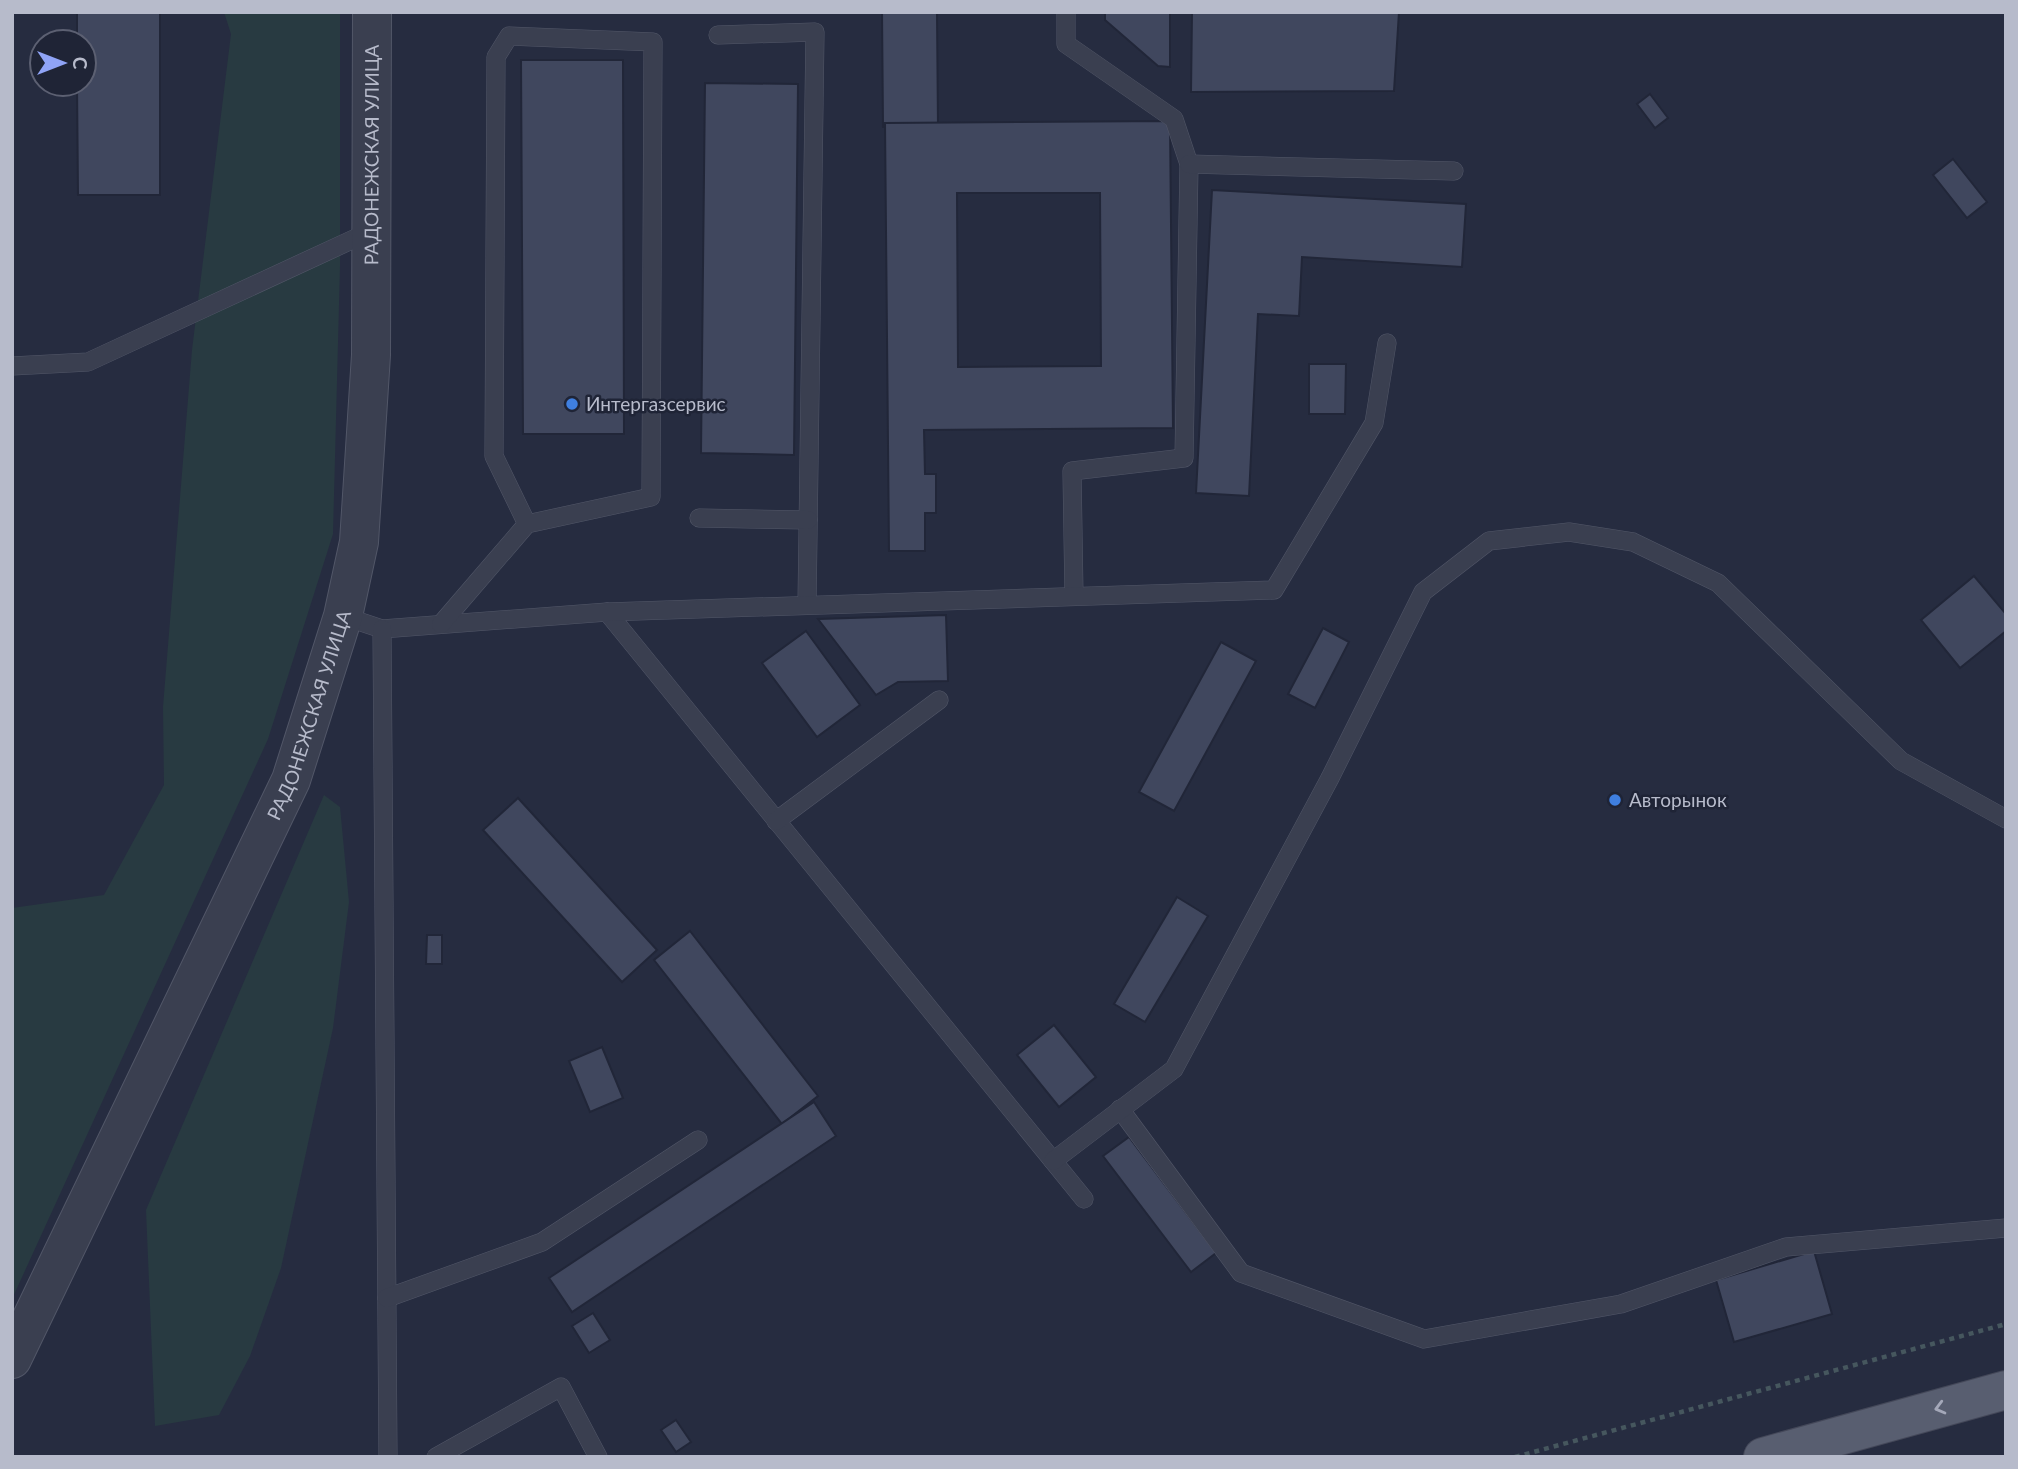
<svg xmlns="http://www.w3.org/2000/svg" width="2018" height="1469" font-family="Lato,sans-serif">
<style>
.green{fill:#283a41}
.building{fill:#40475e;stroke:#212638;stroke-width:2;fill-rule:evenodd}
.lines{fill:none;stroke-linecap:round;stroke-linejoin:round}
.service-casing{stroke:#525768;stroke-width:19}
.tertiary-casing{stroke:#525768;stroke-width:40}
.primary-casing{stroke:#444859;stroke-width:40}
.path{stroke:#46575e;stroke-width:4.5;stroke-dasharray:5 5;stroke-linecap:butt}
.service{stroke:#3a3f50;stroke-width:18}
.tertiary{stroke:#3a3f50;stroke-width:38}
.primary{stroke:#585e70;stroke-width:38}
.oneway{stroke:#a4a8b9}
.shop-dot{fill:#3f7fe0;stroke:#1f2436;stroke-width:2.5}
.labels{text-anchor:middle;stroke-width:5;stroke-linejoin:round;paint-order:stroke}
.street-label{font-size:19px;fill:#b7bbcb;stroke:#1f2436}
.poi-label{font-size:19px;fill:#b7bbcb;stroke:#1f2436;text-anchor:start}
</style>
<rect width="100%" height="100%" fill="#262c40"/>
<g class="green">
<polygon points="224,12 340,12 340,266 333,534 268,739 12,1299 12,908 104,895 164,785 163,707 192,350 231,34"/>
<polygon points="324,795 340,807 349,902 333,1028 281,1268 250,1356 219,1415 155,1426 146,1210"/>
</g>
<g class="building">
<polygon points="77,12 160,12 160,195 78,195 77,84 84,84 84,42 77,42"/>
<polygon points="882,12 937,12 938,127 883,127"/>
<polygon points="1105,12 1170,12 1170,67 1158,66 1105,20"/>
<polygon points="1192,12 1399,12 1394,91 1191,92"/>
<polygon points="521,60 623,60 624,434 523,434"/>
<polygon points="705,83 798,84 794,455 701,453"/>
<polygon points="1650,94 1668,118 1655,128 1637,104"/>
<path d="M1170,121L1173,428L924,430L925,474H936V513H925V551H889L885,123ZM957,193H1100L1101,366L958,367Z"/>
<polygon points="1953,159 1987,202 1967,218 1933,175"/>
<polygon points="1212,190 1466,204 1462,267 1302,257 1299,316 1258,314 1249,496 1196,493"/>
<polygon points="1309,364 1346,364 1345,414 1309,414"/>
<polygon points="1974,576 2006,614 2006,631 1960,668 1921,620"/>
<polygon points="946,615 948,681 898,682 876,695 818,619"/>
<polygon points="1323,628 1349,642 1315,708 1288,694"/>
<polygon points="806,631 860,705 817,737 762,663"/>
<polygon points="1221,642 1256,661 1174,811 1139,792"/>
<polygon points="518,798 657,950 622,982 483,830"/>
<polygon points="1177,897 1208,916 1145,1022 1114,1004"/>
<polygon points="690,931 818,1096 782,1124 654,960"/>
<polygon points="427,935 442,935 442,964 426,964"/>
<polygon points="1054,1025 1096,1077 1059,1107 1017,1055"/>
<polygon points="602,1047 623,1098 590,1112 569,1061"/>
<polygon points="814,1102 836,1136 572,1312 549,1278"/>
<polygon points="1129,1137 1216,1253 1191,1272 1103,1156"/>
<polygon points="1814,1251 1832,1314 1734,1342 1716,1280"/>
<polygon points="593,1313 610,1340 589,1353 572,1326"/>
<polygon points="676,1420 691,1442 676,1452 661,1430"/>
</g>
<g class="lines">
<g class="service-casing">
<g id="service">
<polyline points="1066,12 1066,44 1174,119 1189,164 1184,458 1072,471 1074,596"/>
<polyline points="718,35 815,32 807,605"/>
<polyline points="1189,164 1454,171"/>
<polyline points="12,366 88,362 371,231"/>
<polyline points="699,518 808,520"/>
<polyline points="607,612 1084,1199"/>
<polyline points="343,616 382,629 607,612 1274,590 1374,423 1387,343"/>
<polyline points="441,624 527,524 651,497 653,42 509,36 496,57 494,456 527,524"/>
<polyline points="382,629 388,1457"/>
<polyline points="776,821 939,700"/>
<polyline points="1120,1109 1241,1273 1424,1339 1621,1304 1786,1247 2006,1228"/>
<polyline points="1053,1161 1174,1069 1330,778 1423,592 1489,541 1569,532 1633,542 1718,583 1901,761 2006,819"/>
<polyline points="387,1298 542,1242 698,1140"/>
<polyline points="436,1457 561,1387 598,1457"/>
</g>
</g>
<g class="tertiary-casing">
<g id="tertiary">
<path id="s1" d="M12,1359L291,780L343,616L359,542L371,355L372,12"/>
</g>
</g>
<g class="primary-casing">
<polyline id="primary" points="1763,1457 2006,1390"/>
</g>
<polyline class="path" points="1515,1457 2006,1324"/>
<use href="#service" class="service"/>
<use href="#tertiary" class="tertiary"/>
<use href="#primary" class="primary"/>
</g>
<defs><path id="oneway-chevron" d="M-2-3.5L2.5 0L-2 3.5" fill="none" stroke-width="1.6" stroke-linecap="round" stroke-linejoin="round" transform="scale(1.75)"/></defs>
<use class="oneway" href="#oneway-chevron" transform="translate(1940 1408) rotate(165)"/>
<g class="shop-dot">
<circle cx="572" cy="404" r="7"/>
<circle cx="1615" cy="800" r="7"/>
</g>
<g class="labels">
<g class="street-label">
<text dy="7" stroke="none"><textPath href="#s1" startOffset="1278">РАДОНЕЖСКАЯ УЛИЦА</textPath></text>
<text dy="7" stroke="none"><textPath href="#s1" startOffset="710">РАДОНЕЖСКАЯ УЛИЦА</textPath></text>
</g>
<g class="poi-label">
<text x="586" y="411">Интергазсервис</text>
<text x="1629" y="807">Авторынок</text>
</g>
</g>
<rect width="2018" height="1469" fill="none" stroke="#b7bbcb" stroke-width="28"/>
<g transform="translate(63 63) rotate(90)"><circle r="33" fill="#1f2436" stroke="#5c6072" stroke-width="2"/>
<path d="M0-5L12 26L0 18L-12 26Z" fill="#90a4f7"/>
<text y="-10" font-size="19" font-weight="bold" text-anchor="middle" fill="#b7bbcb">С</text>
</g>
</svg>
